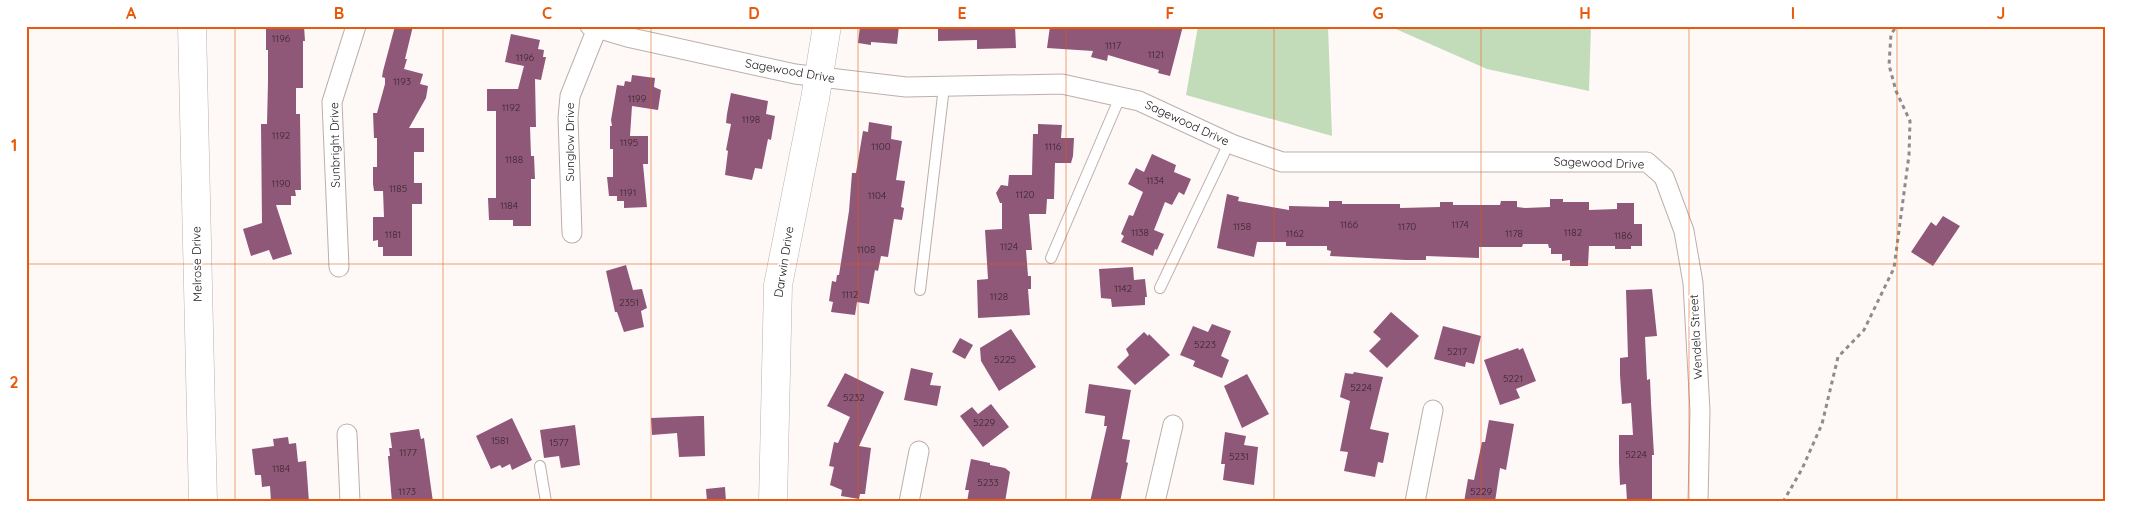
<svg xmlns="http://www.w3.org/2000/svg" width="2132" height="528" font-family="Quicksand,sans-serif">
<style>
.green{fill:#c2dbb9}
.building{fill:#8f5778}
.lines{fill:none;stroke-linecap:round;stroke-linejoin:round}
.lane-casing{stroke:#bcafab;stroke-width:12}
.street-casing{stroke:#bcafab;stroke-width:21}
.secondary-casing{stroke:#bcafab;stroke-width:29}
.path{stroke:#908b8a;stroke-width:3;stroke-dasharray:4 4;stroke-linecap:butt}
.lane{stroke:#fff;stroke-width:10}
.street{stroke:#fff;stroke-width:19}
.secondary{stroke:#fff;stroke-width:28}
.grid{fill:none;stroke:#e8590c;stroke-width:1;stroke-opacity:0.55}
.labels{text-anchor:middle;stroke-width:4;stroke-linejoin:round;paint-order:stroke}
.number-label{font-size:10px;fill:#38262e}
.street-label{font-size:12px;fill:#1b1615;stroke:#fff}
.neatline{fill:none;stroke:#e8590c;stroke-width:2}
.grid-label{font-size:16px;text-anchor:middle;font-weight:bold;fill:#e8590c}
</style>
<rect width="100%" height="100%" fill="#fef9f7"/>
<g class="green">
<polygon points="1198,26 1328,26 1332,136 1186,95"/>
<polygon points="1389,26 1591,26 1589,91 1487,69"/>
</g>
<g class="building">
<polygon points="275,26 304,26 305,41 303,41 303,88 296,88 296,114 300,114 301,190 295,190 296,196 291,196 291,205 276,205 292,254 273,260 269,250 251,256 243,229 262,223 261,124 267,124 268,82 268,50 266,50 266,28 275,28"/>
<polygon points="395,26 413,26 405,59 407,59 404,69 423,74 420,84 428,86 426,98 409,128 424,128 424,152 414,152 414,183 422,183 422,204 412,204 412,256 383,256 383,247 378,247 378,240 373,241 373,217 384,217 383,191 374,191 373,184 373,167 377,167 377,138 374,138 373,113 377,113 385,84 385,78 382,77 383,71"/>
<polygon points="860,26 899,26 897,44 871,42 871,45 858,43"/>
<polygon points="938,26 1015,26 1016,48 977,49 977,40 938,41"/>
<polygon points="1050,26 1183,26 1170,76 1158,73 1159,70 1108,55 1107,61 1091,57 1093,51 1047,48"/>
<polygon points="511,34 540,40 538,49 544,50 543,57 546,57 541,80 535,79 536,127 530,127 531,156 534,156 535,179 531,179 531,226 513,226 513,220 489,220 488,198 496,198 496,111 487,111 487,89 518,89 524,66 505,62"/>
<polygon points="632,75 655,78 654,87 661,90 658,110 632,106 630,136 648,136 648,164 643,164 647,207 624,208 624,201 617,201 617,196 609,196 607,177 613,177 613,149 610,149 610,126 612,126 611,120 617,85 624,86 625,81 631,82"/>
<polygon points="731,93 768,101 766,114 775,116 771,140 768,139 762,169 755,168 752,180 725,175 728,151 726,150 731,124 726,123 727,114"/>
<polygon points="869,122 892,126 891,139 902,141 896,180 905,181 901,207 904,208 902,220 894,219 888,257 881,256 878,271 875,270 869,304 857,302 855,315 831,312 833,302 829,301 832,281 836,282 837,275 839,275 849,211 852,173 856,173 863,131 868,132"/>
<polygon points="1038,124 1062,125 1061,138 1074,138 1073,156 1071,163 1055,163 1054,199 1047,199 1046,214 1029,214 1032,250 1026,250 1028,276 1031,276 1031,289 1028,289 1030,315 978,318 977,280 988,279 985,230 1002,229 1002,203 1000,203 996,193 1001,185 1008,186 1009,175 1032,175 1033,134 1038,134"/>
<polygon points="1152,154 1176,165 1174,172 1191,179 1184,195 1179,192 1172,205 1165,202 1154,230 1164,234 1157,250 1155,249 1153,256 1121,242 1124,236 1121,234 1129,215 1133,216 1143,192 1128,184 1136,168 1144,172"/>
<polygon points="1227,194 1239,197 1238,201 1289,210 1289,206 1329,207 1329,201 1342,201 1342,204 1400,204 1400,208 1440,207 1440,202 1453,202 1453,205 1500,205 1501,201 1517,201 1517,207 1525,208 1550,207 1550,199 1563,199 1563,202 1589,202 1589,210 1617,209 1617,203 1634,203 1634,224 1642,224 1642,246 1631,246 1631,249 1615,249 1615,246 1589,246 1588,266 1570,266 1570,260 1562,261 1562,254 1551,254 1551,248 1549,248 1548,244 1523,244 1522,247 1479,247 1479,258 1426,256 1426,260 1406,260 1330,256 1331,251 1327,250 1327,246 1286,246 1286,242 1257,242 1254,257 1217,248"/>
<polygon points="1943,216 1960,226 1933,266 1911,252 1931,222 1936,226"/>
<polygon points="626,265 633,290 642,289 647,308 641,311 644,327 624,332 617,312 615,312 606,271"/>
<polygon points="1133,267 1134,280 1145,279 1147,297 1145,297 1145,305 1112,307 1111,299 1101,298 1099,269"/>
<polygon points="1652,289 1657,336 1645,337 1647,380 1650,379 1651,403 1654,455 1652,455 1652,502 1627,502 1626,484 1620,485 1619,462 1619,435 1633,435 1631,403 1622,404 1620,375 1620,358 1628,357 1626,290"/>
<polygon points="1391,312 1419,336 1387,368 1369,351 1381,339 1373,332"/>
<polygon points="1212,324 1231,331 1221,356 1229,360 1222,378 1193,366 1195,361 1180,355 1193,326 1208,332"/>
<polygon points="1443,326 1481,336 1474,364 1466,362 1465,367 1434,359"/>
<polygon points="1011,329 1036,367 999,391 981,361 980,348"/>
<polygon points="1144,332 1148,336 1149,334 1170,355 1135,385 1117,367 1129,355 1126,349"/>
<polygon points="960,338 973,345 965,359 952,352"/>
<polygon points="1518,348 1519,350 1523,348 1536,381 1516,389 1520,398 1500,405 1484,360"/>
<polygon points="911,368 933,373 930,385 941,386 937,406 904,400"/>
<polygon points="1354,372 1383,377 1370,429 1389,433 1383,463 1378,462 1375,477 1344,471 1348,452 1340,451 1350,401 1340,397 1345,373 1353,374"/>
<polygon points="845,373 884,392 859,446 871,448 865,494 860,494 859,499 841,496 842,490 830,485 834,467 829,466 834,442 838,443 850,417 827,406"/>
<polygon points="1247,374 1269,414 1242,428 1224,386"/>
<polygon points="1089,384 1131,390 1122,439 1130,440 1126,462 1128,463 1120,502 1090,502 1107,426 1104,426 1105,416 1085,413"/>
<polygon points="991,404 1009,427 983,447 960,416 972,407 978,414"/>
<polygon points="699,416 704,416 705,456 679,457 677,433 652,435 651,418"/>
<polygon points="512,418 532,460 512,470 510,464 502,468 500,465 491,469 476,436"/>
<polygon points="1489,420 1514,424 1506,470 1500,468 1495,502 1464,502 1468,479 1474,480 1482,442 1485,442"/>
<polygon points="575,425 580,465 561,468 559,456 544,458 540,430"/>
<polygon points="419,429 421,439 424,438 433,502 392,502 388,456 390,456 389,448 392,448 390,433"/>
<polygon points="1225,432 1246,436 1244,445 1258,447 1254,485 1223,480 1225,464 1221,464"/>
<polygon points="288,437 289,444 296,443 298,462 306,461 309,502 271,502 270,486 262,487 261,475 255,475 252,449 274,446 273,439"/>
<polygon points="971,459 990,463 990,465 1005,468 1010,472 1005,502 967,502 969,490 965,490"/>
<polygon points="725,487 726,502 707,502 706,489"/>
</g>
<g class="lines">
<g class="lane-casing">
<g id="lane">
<polyline points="1051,258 1120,97"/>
<polyline points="1160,288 1229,143"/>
<polyline points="920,290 944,87"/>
<polyline points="540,466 546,502"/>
</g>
</g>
<g class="street-casing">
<g id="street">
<polyline points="590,26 627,37 795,74 906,87 1062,84 1139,101 1234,145 1282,162 1647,162 1664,177 1684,231 1693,283 1700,411 1698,502"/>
<polyline points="572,233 568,118 570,96 598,26"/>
<polyline points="339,267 332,102 356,26"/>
<polyline points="347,434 350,502"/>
<polyline points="909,502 919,451"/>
<polyline points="1155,502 1173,425"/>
<polyline points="1415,502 1433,410"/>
</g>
</g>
<g class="secondary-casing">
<g id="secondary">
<polyline points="192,26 203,502"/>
<polyline points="773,502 778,285 815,99 827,26"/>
</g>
</g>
<polyline class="path" points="1783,502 1802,469 1822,424 1838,357 1864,330 1894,268 1909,155 1910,121 1896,91 1889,65 1891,34 1897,26"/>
<use href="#lane" class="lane"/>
<use href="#street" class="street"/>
<use href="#secondary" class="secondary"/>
</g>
<path class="grid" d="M235,26V502M443,26V502M651,26V502M858,26V502M1066,26V502M1274,26V502M1481,26V502M1689,26V502M1897,26V502M26,264H2106"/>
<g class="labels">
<g class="number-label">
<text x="281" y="42">1196</text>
<text x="1113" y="49">1117</text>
<text x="1156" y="58">1121</text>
<text x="525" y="61">1196</text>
<text x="402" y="85">1193</text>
<text x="637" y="102">1199</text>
<text x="511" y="111">1192</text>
<text x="751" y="123">1198</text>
<text x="281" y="139">1192</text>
<text x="629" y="146">1195</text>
<text x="881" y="150">1100</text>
<text x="1053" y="150">1116</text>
<text x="514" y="163">1188</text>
<text x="1155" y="184">1134</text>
<text x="281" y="187">1190</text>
<text x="398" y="192">1185</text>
<text x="628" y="196">1191</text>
<text x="1025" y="198">1120</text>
<text x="877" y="199">1104</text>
<text x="509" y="209">1184</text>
<text x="1349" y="228">1166</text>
<text x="1460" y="228">1174</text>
<text x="1242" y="230">1158</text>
<text x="1407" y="230">1170</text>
<text x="1140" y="236">1138</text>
<text x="1573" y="236">1182</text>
<text x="1295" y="237">1162</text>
<text x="1514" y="237">1178</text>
<text x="393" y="238">1181</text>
<text x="1623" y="239">1186</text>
<text x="1009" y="250">1124</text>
<text x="866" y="253">1108</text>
<text x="1123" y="292">1142</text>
<text x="850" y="298">1112</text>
<text x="999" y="300">1128</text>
<text x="629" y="306">2351</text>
<text x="1205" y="348">5223</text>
<text x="1457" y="355">5217</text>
<text x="1005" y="363">5225</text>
<text x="1513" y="382">5221</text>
<text x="1361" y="391">5224</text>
<text x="854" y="401">5232</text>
<text x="984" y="426">5229</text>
<text x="500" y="444">1581</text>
<text x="559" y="446">1577</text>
<text x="408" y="456">1177</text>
<text x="1636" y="458">5224</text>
<text x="1239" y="460">5231</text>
<text x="281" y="472">1184</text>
<text x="988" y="486">5233</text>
<text x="407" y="495">1173</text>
<text x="1481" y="495">5229</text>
</g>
<g class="street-label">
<text transform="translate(790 71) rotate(10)" y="4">Sagewood Drive</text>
<text transform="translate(1187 123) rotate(25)" y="4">Sagewood Drive</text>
<text transform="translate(570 142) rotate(-90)" y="4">Sunglow Drive</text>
<text transform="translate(335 145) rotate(-91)" y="4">Sunbright Drive</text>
<text transform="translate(1599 163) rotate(2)" y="4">Sagewood Drive</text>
<text transform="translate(784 262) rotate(-81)" y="4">Darwin Drive</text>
<text transform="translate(197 264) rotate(-91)" y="4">Melrose Drive</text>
<text transform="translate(1696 337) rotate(-93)" y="4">Wendela Street</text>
</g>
</g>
<rect width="2132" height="528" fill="none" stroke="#ffffff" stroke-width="55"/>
<rect x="28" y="28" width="2076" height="472" class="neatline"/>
<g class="grid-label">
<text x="131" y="19">A</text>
<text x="339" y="19">B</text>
<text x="547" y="19">C</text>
<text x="754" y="19">D</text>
<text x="962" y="19">E</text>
<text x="1170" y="19">F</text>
<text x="1378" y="19">G</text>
<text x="1585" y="19">H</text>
<text x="1793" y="19">I</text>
<text x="2001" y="19">J</text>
<text x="14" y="151">1</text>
<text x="14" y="388">2</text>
</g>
</svg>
